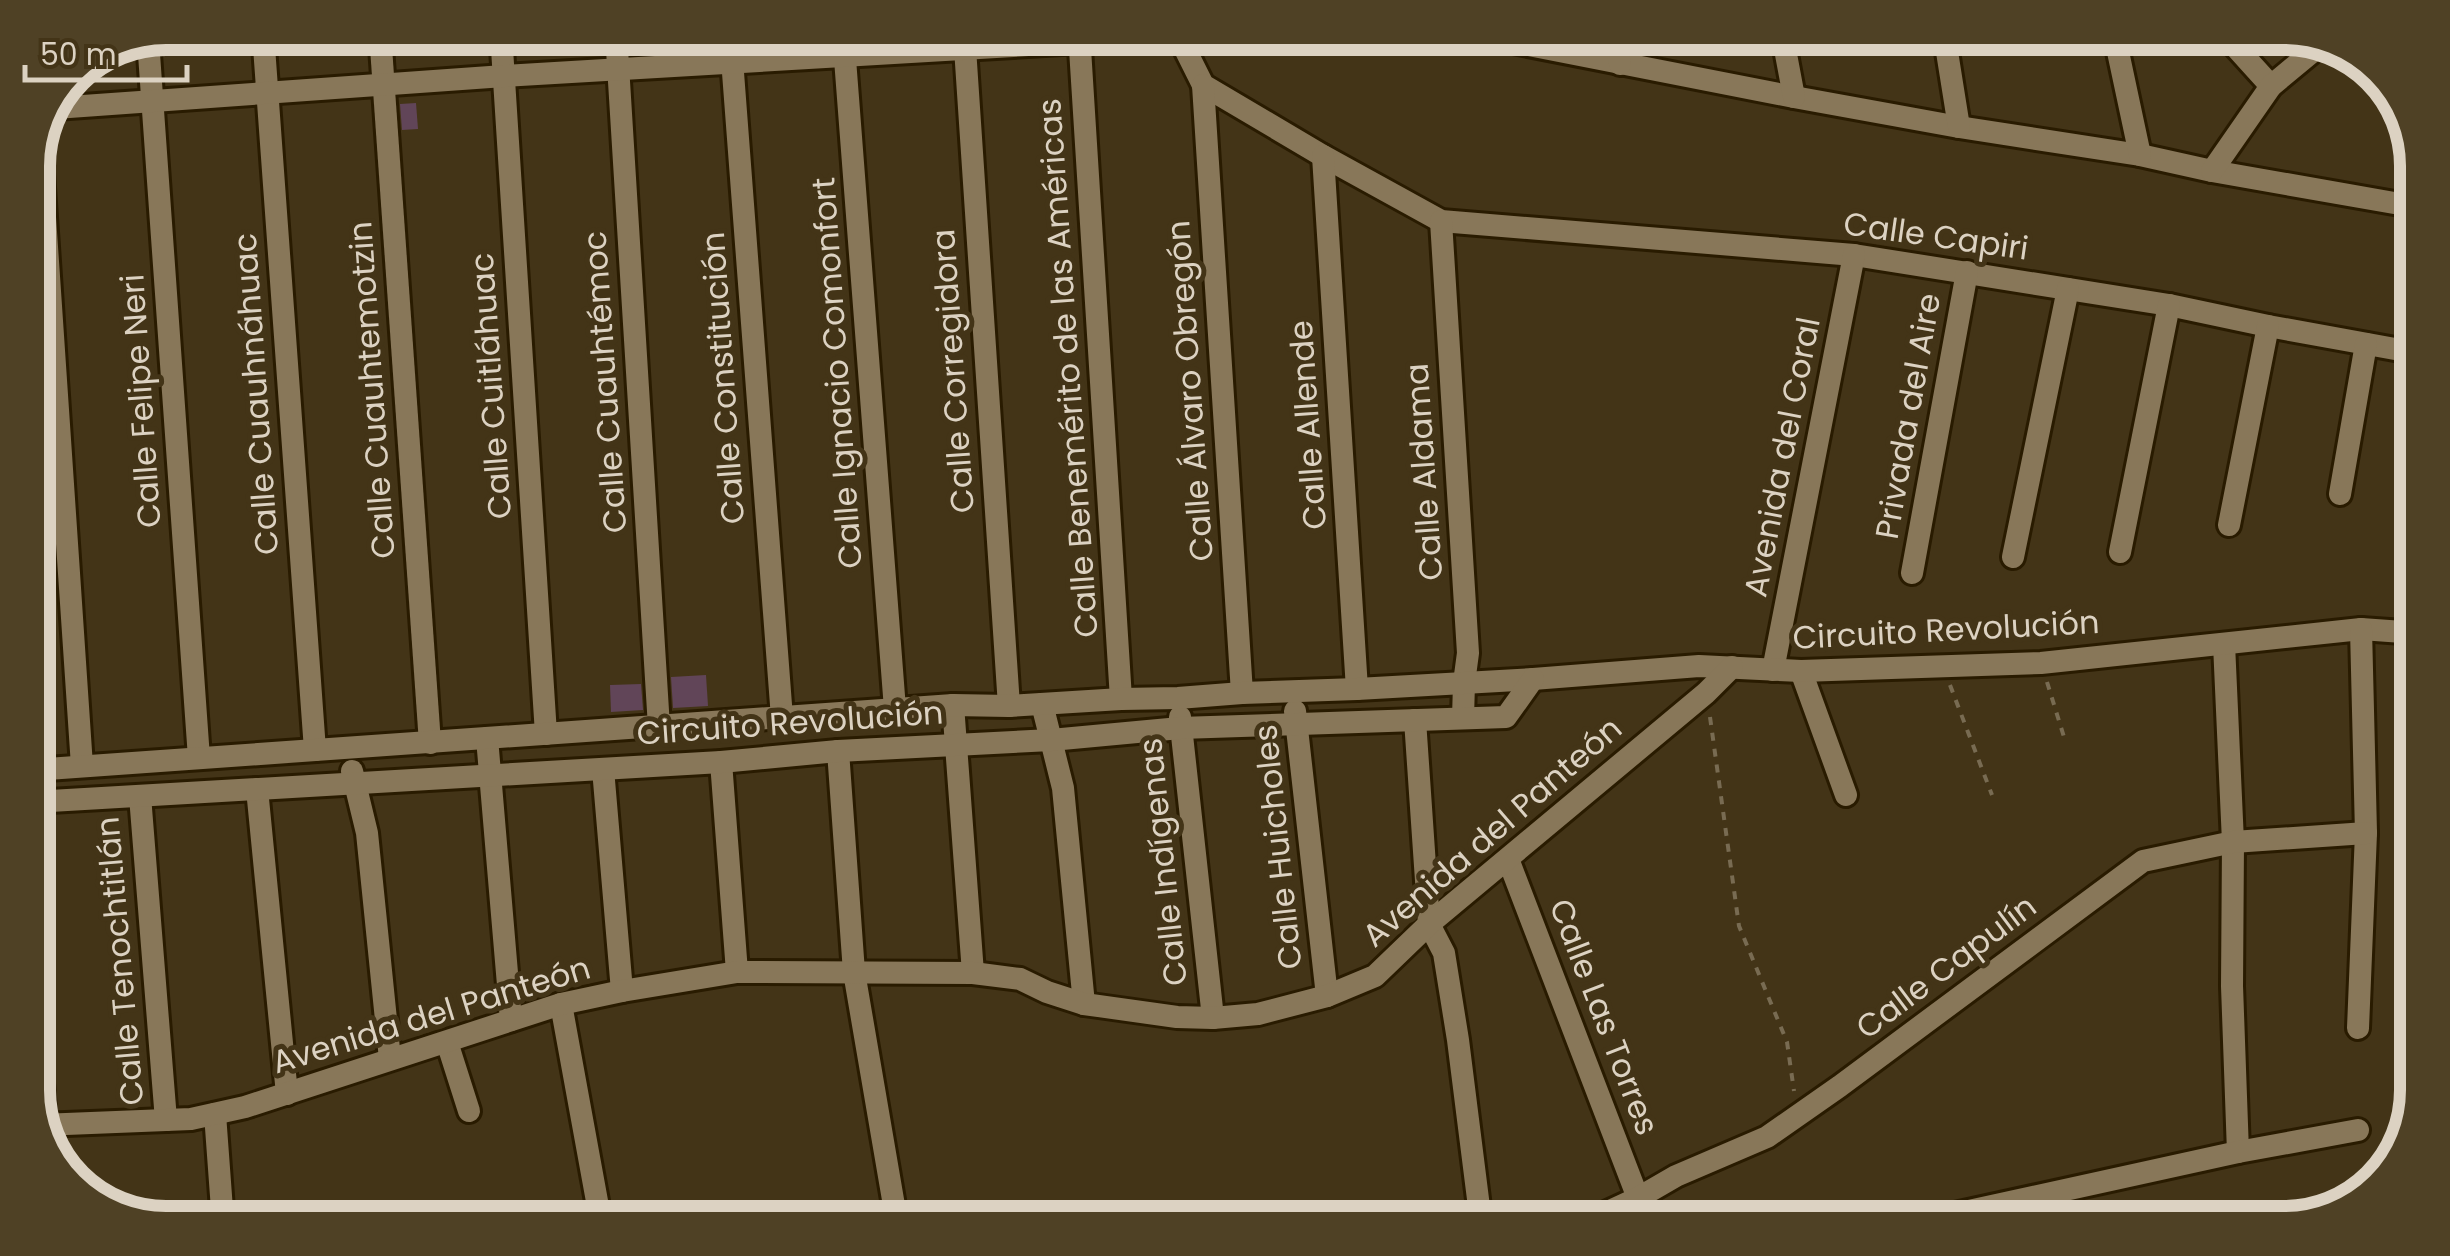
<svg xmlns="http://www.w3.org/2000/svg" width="2450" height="1256" font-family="Poppins,sans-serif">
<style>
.building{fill:#614558}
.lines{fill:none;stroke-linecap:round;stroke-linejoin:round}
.minor-casing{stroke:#291b00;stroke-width:28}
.path{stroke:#786b52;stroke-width:4;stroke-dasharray:8 8;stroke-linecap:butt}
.minor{stroke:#887759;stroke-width:22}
.labels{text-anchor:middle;stroke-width:10;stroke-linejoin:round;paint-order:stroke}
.street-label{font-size:32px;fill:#dcd2c2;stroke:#433417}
.rim{fill:none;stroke:#dcd2c2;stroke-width:12}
</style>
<rect width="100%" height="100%" fill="#433417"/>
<g class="building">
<polygon points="416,103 418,129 402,130 400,104"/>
<polygon points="706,675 708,706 673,708 671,677"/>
<polygon points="641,684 643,710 611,712 610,685"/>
</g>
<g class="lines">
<g class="minor-casing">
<g id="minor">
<polyline points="263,33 315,750"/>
<polyline points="380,33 430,743"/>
<polyline points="501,33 546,734"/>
<polyline points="616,33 659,727"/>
<polyline points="730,33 782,718"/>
<polyline points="843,33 895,709"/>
<polyline points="964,33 1009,706"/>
<polyline points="1079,33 1121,699"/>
<polyline points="1177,33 1203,85 1323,156 1441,221 1854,255 2169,305 2268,326 2417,353"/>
<polyline points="1467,33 1794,97 1959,127 2140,155 2212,171 2417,207"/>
<polyline points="1614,33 1620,64"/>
<polyline points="1782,33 1794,97"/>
<polyline points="1944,33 1959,127"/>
<polyline points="2114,33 2140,155"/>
<polyline points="2223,33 2271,86"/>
<polyline points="148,40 199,758"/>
<polyline points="1203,85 1242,693"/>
<polyline points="55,108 504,76 1079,42"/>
<polyline points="40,143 82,766"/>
<polyline points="1323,156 1357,689"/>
<polyline points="2212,171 2271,86 2324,42"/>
<polyline points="1441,221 1468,653 1464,683 1463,718"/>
<polyline points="2340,494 2366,344"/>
<polyline points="2229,525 2268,326"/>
<polyline points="2120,552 2169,305"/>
<polyline points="2013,557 2068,289"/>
<polyline points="1912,573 1967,272"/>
<polyline points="2224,644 2233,842 2232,986 2238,1152"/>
<polyline points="1773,670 1854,255"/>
<polyline points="1801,671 1846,795"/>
<polyline points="1042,704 1063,788 1084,1004"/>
<polyline points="953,705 973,973"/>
<polyline points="1295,711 1327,996"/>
<polyline points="1180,717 1213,1018"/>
<polyline points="1415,720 1429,924 1444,953 1458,1040 1479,1207 1478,1223"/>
<polyline points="487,738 511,1020"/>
<polyline points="838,751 854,972 897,1223"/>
<polyline points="721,762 737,972"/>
<polyline points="603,769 622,991"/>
<polyline points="33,770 953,705 1009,706 1121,699 1178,698 1242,693 1357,689 1533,679 1699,666 1801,671 2041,663 2361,629 2417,633"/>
<polyline points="352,771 367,833 390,1059"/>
<polyline points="257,789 287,1094"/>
<polyline points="140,796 166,1120"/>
<polyline points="33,802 721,762 838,751 1051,740 1180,728 1506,717 1533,679"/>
<polyline points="1508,859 1638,1198"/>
<polyline points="33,960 45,1124"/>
<polyline points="561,1004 601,1223"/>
<polyline points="2358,1028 2366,833 2361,629"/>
<polyline points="447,1042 469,1111"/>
<polyline points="215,1114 223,1223"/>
<polyline points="41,1125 191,1119 245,1107 561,1004 622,991 737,972 973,973 1020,979 1047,992 1084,1004 1177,1017 1213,1018 1258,1014 1327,996 1375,976 1429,924 1706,693 1732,667"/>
<polyline points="1584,1223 1638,1198 1676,1176 1767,1137 1840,1086 2143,861 2233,842 2366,833"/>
<polyline points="1914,1223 2238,1152 2358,1130"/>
</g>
</g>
<g class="path">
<polyline points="2047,682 2064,737"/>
<polyline points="1950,685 1992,795"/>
<polyline points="1710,717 1739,926 1787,1042 1794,1091"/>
</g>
<use href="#minor" class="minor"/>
</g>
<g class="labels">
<g class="street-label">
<text transform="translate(1936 236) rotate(8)" y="11">Calle Capiri</text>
<text transform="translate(1068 368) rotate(-94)" y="11">Calle Benemérito de las Américas</text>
<text transform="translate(953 371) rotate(-94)" y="11">Calle Corregidora</text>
<text transform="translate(837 373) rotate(-94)" y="11">Calle Ignacio Comonfort</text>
<text transform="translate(723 378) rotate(-94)" y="11">Calle Constitución</text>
<text transform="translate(605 382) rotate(-94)" y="11">Calle Cuauhtémoc</text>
<text transform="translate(491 386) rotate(-94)" y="11">Calle Cuitláhuac</text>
<text transform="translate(372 390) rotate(-94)" y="11">Calle Cuauhtemotzin</text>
<text transform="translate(1190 391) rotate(-94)" y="11">Calle Álvaro Obregón</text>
<text transform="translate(256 394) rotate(-94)" y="11">Calle Cuauhnáhuac</text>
<text transform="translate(141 401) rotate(-94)" y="11">Calle Felipe Neri</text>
<text transform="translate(1908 416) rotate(-80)" y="11">Privada del Aire</text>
<text transform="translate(1308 425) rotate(-94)" y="11">Calle Allende</text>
<text transform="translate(1782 457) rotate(-79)" y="11">Avenida del Coral</text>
<text transform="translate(1424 472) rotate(-94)" y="11">Calle Aldama</text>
<text transform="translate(1946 630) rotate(-3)" y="11">Circuito Revolución</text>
<text transform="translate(790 723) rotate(-4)" y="11">Circuito Revolución</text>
<text transform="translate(1492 832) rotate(-41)" y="11">Avenida del Panteón</text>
<text transform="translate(1278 847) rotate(-96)" y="11">Calle Huicholes</text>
<text transform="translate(1163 862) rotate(-96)" y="11">Calle Indígenas</text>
<text transform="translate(120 961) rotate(-95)" y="11">Calle Tenochtitlán</text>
<text transform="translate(1946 967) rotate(-37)" y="11">Calle Capulín</text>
<text transform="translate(431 1015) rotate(-17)" y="11">Avenida del Panteón</text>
<text transform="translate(1604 1017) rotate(69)" y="11">Calle Las Torres</text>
</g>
</g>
<path d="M0 0H2450V1256H0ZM166 50H2284A116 116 0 0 1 2400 166V1090A116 116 0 0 1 2284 1206H166A116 116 0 0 1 50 1090V166A116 116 0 0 1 166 50Z" fill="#4f4125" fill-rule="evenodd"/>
<path class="rim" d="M166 50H2284A116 116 0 0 1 2400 166V1090A116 116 0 0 1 2284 1206H166A116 116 0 0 1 50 1090V166A116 116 0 0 1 166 50Z"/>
<path d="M25 65v15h162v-15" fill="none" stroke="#dcd2c2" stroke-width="5"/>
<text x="40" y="65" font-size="30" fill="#dcd2c2" stroke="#433417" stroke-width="8" paint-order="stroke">50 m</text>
</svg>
